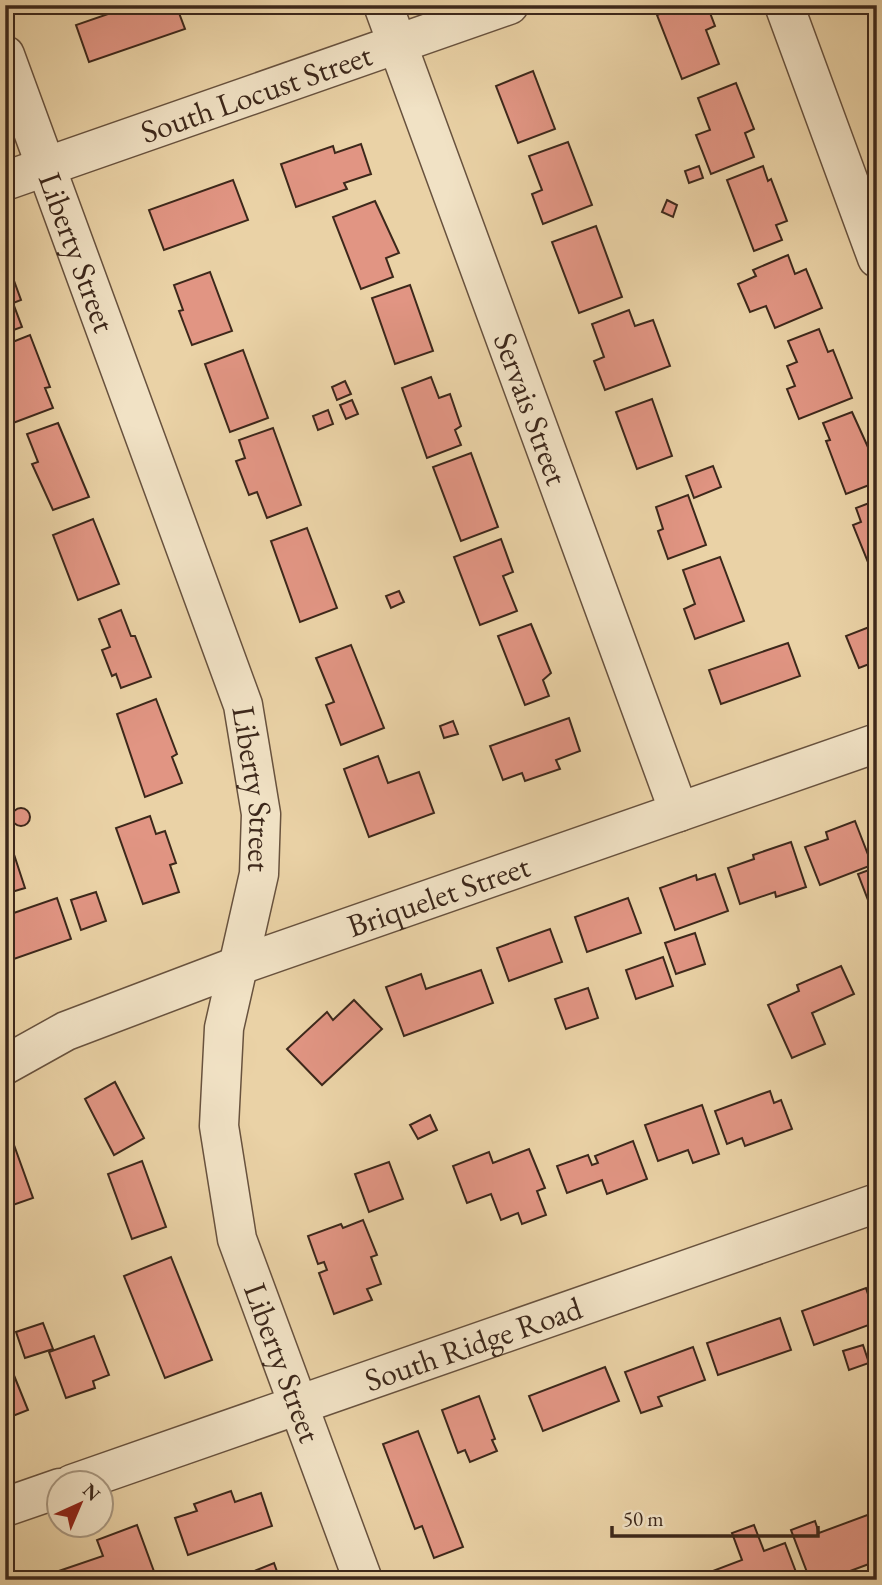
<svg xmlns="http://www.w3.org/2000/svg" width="882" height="1585" font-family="'EB Garamond',serif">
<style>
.building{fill:#e19583;stroke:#3d281b;stroke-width:2}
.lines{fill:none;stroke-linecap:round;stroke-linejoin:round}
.minor-casing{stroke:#68523e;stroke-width:41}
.minor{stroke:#f1e2c5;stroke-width:38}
.labels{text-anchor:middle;stroke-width:5;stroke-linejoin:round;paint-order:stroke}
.street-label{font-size:32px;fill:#3d281b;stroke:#f1e2c5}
</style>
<rect width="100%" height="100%" fill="#ead2a6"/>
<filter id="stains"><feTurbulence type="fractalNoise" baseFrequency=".00286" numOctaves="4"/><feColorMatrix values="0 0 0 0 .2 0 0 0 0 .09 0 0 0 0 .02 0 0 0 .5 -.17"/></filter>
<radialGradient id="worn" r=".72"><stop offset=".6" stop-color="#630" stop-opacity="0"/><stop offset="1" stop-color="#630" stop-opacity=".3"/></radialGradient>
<g class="building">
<polygon points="134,5 176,5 185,29 89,62 76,25"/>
<polygon points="681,5 707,5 715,26 706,30 719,64 682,79 657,15"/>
<polygon points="533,71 555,129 518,143 496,86"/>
<polygon points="736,83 754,129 745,133 754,157 711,174 696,135 710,130 698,98"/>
<polygon points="568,142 592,205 543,224 532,194 542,190 529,156"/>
<polygon points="361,144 371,174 344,183 347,189 296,207 281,164 333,146 335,153"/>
<polygon points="699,166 703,178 689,183 685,171"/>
<polygon points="763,166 768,181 771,179 787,221 776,225 782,240 754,251 727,180"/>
<polygon points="233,180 248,220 164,250 149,210"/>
<polygon points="667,200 677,205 673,217 662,212"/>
<polygon points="375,201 399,253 386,258 393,277 361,289 333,217"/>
<polygon points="596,226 622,297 579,313 552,242"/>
<polygon points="788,255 795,274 806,269 822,308 775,328 766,306 750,312 738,284 756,276 753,270"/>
<polygon points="9,267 21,300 13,303 22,327 5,333 5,268"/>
<polygon points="210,272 232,331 192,345 179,311 183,310 174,285"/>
<polygon points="410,285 433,351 395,364 372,298"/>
<polygon points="629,310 635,326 653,320 670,366 605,390 594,361 604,357 592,324"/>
<polygon points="819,329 828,352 833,350 852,398 799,419 787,389 795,386 787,366 797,362 788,341"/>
<polygon points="30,335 50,387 45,388 53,408 5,426 5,392 8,391 5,383 5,345"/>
<polygon points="243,350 268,418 230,432 205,364"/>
<polygon points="431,377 439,398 450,394 461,426 455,430 461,445 427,458 402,388"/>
<polygon points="345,381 351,394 337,400 332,387"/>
<polygon points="652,399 672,456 637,469 616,412"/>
<polygon points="352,400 358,414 346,419 340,405"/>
<polygon points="328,410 333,424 318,430 313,416"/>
<polygon points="852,412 877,467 877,482 846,494 826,441 830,440 823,423"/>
<polygon points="58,423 89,497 53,510 32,464 38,462 27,434"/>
<polygon points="273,428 301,505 267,518 257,492 249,495 236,461 245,458 239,440"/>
<polygon points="471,453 498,527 461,541 433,467"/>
<polygon points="713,466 721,487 694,498 686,476"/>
<polygon points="688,495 706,545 668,559 658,531 663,529 656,507"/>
<polygon points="877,500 877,582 876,582 853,525 861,522 856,508"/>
<polygon points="93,519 119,584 78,600 53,535"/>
<polygon points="307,528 337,608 300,622 271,541"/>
<polygon points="501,539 513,572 503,576 517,611 480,625 454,557"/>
<polygon points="720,557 744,621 695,639 684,609 695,604 683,570"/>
<polygon points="399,591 404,602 391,608 386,596"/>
<polygon points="121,610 131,636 135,636 151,677 121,688 116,674 112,676 102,650 110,647 99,619"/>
<polygon points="531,624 551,673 543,680 549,696 525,705 498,636"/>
<polygon points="877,624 877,661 859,668 846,636"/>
<polygon points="788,643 800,676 721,704 709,670"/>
<polygon points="351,645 384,728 341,745 326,705 334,702 316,658"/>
<polygon points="156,699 177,754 172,757 182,783 145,797 117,714"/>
<polygon points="569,718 580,751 556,760 560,769 525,781 522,773 503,780 490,746"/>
<polygon points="453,721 458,734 444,738 440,726"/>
<polygon points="378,756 388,783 419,772 434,813 369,837 344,769"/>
<circle cx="21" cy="817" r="9"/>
<polygon points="150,816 156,834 165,831 176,863 170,865 179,892 143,904 116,828"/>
<polygon points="855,821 872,865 820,885 805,847 828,839 826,832"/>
<polygon points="5,827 25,888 5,894"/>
<polygon points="791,842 806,887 776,897 775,892 740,904 728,868 754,859 753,855"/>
<polygon points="877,867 877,897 868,900 858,874"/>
<polygon points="715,874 728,911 675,930 660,888 696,875 697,880"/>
<polygon points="96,892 106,921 81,930 71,900"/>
<polygon points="57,898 71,939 11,960 5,944 5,916"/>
<polygon points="628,898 641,933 587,952 575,917"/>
<polygon points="550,929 562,962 509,981 497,948"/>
<polygon points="695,933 705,964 676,974 665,943"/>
<polygon points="663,957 673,986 636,999 626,970"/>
<polygon points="841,966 854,994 812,1013 825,1044 792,1058 768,1005 799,991 797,985"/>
<polygon points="481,970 493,1003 404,1036 386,987 421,974 426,989"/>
<polygon points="588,988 598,1018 566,1029 555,999"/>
<polygon points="354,1000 382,1029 322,1085 287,1049 327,1012 333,1020"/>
<polygon points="115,1082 144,1138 114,1155 85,1099"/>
<polygon points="770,1091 774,1103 781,1100 792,1129 745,1146 742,1138 727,1144 715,1111"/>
<polygon points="702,1105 719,1154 693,1163 688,1150 658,1161 645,1125"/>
<polygon points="430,1115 437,1130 418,1139 410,1125"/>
<polygon points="633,1141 647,1179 607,1194 602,1180 567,1193 557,1166 588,1155 592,1165 598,1163 595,1156"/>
<polygon points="14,1145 33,1198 10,1206 5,1193 5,1148"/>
<polygon points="529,1149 545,1188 537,1191 546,1215 522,1224 518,1213 501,1220 491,1194 467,1203 453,1166 489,1152 493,1163"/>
<polygon points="142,1161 166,1227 132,1239 108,1174"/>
<polygon points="389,1162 403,1199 369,1212 355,1174"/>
<polygon points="363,1220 377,1255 371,1257 381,1284 367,1289 372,1300 334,1314 319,1273 327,1270 324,1262 318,1264 308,1236 341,1224 343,1228"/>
<polygon points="171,1257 212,1360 165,1378 124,1276"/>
<polygon points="866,1288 877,1322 814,1345 802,1311"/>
<polygon points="780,1318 791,1350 718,1375 707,1343"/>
<polygon points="43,1323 53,1349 25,1358 16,1332"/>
<polygon points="94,1336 109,1375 93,1381 95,1388 66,1398 49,1352"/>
<polygon points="863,1345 869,1363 849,1370 843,1351"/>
<polygon points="693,1347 705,1380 658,1397 662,1406 641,1413 625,1372"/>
<polygon points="605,1367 619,1401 543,1431 529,1396"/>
<polygon points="13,1373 28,1410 5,1419 5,1376"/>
<polygon points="479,1396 495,1439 492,1440 497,1451 470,1462 465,1450 458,1453 442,1410"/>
<polygon points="418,1431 463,1547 434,1558 422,1526 415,1529 383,1444"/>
<polygon points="231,1491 235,1502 261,1493 272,1526 188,1555 175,1518 197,1511 194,1504"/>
<polygon points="870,1514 877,1534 877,1561 826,1580 810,1580 791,1530 815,1521 819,1533"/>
<polygon points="137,1525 156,1577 147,1580 55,1580 53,1573 103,1556 97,1540"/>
<polygon points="754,1525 764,1551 785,1543 799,1580 713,1580 710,1572 742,1560 732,1533"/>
<polygon points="274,1563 280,1580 238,1580 237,1578"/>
</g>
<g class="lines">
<g class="minor-casing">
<g id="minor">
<path id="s1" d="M383,5L679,812"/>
<polyline points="784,5 877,258"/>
<path id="s2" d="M5,55L243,705L261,814L259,874L224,1028L219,1126L237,1239L363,1580"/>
<path id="s3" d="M5,181L509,5"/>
<path id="s4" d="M5,1065L66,1031L240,965L877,743"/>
<path id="s5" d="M72,1484L877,1203"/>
<polyline points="5,1507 60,1488"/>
</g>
</g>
<use href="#minor" class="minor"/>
</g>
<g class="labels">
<g class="street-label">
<text dy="11" stroke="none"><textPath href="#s3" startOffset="266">South Locust Street</textPath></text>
<text dy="11" stroke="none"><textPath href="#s2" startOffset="210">Liberty Street</textPath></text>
<text dy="11" stroke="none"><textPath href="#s1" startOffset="430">Servais Street</textPath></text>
<text dy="11" stroke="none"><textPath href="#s2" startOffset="777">Liberty Street</textPath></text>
<text dy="11" stroke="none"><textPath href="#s4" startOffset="466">Briquelet Street</textPath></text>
<text dy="11" stroke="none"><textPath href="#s5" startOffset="425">South Ridge Road</textPath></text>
<text dy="11" stroke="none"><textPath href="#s2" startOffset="1365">Liberty Street</textPath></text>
</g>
</g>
<rect width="882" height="1585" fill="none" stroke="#ead2a6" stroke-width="28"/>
<rect x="7" y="7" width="868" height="1571" fill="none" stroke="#3d281b" stroke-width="3.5"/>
<rect x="14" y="14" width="854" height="1557" fill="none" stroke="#3d281b" stroke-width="2"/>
<g transform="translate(80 1504) rotate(44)"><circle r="33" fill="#f1e2c5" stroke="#a99881" stroke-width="2"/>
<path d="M0-5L12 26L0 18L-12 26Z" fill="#8f2418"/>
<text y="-10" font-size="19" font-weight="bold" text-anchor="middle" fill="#3d281b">N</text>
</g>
<path d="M612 1526v10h206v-10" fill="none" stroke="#3d281b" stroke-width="3.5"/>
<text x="623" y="1526" font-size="21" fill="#3d281b" stroke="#f1e2c5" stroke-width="5" paint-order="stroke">50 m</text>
<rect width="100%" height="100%" filter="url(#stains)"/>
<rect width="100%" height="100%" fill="url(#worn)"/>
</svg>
